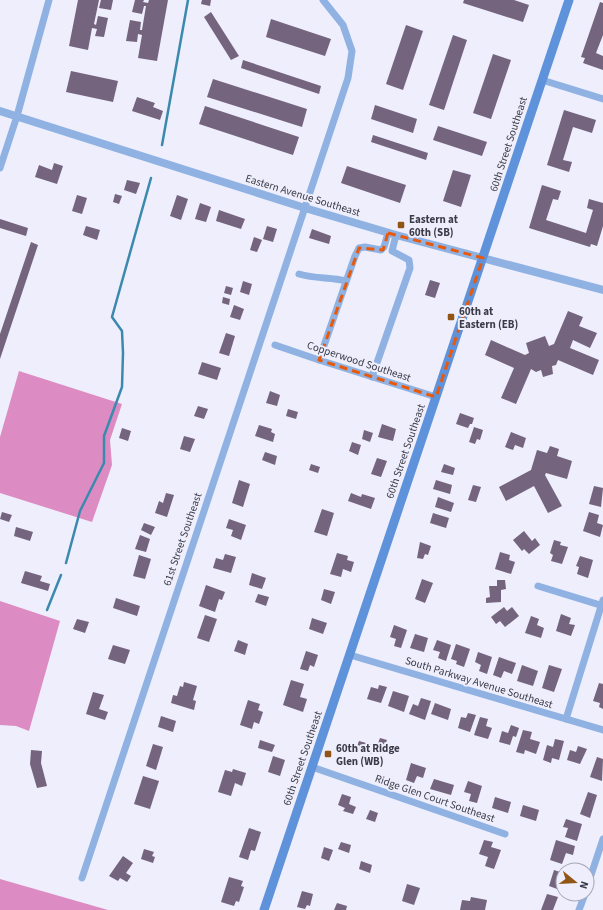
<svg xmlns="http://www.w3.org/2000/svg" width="603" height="910" font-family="'Source Sans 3',sans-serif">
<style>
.forest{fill:#dd8cc3}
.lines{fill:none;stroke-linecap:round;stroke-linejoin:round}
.stream{stroke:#3b8aae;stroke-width:2.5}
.building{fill:#74647e}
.minor{stroke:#8fb2e3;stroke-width:7}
.tertiary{stroke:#8fb2e3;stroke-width:8}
.secondary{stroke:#5e92da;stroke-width:9}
.marked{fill:none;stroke:#e8590c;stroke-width:3;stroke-dasharray:8 5;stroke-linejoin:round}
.poi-dot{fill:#915615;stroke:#eeeefc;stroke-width:1.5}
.labels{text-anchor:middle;stroke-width:4;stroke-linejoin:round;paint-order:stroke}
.street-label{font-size:11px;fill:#3b3c48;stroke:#eeeefc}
.poi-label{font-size:11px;font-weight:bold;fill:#3b3c48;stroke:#eeeefc;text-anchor:start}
</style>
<rect width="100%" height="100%" fill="#eeeefc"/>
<g class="forest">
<polygon points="19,371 122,404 110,440 112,465 92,522 0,493 0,437"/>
<polygon points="0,601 60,621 29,731 16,726 0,725"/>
<polygon points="0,879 108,910 0,910"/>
</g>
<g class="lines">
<g class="stream">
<polyline points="162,145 188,0"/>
<polyline points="66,563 80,511 104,463 104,436 122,387 123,353 122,331 112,317 151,178"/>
<polyline points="47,610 61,575"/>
</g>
</g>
<g class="building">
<polygon points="78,0 99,0 94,24 96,25 98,16 108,18 104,37 95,36 97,29 92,28 88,50 69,46"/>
<polygon points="101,0 113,0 111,10 99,8"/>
<polygon points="135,0 144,0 143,2 148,3 149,0 168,0 157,61 138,58 142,35 138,34 137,42 126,41 130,20 141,22 140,30 142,30 146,6 144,6 142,14 132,12"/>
<polygon points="202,0 211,0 210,6 201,4"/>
<polygon points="464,0 514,0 529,5 523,22 463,3"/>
<polygon points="600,2 603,3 603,35 596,53 603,56 603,70 583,63 585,58 581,57"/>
<polygon points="211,12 239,56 231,60 204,17"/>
<polygon points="271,19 331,39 325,56 266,37"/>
<polygon points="406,25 423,31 403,90 386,84"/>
<polygon points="453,35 467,40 444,110 429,105"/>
<polygon points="493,54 511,60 491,119 473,113"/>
<polygon points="243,60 321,86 319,94 241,68"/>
<polygon points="71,71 118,81 113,102 66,92"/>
<polygon points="213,79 307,109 302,127 207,97"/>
<polygon points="137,97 155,103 153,107 163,111 160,120 132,111"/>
<polygon points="375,105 417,119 413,133 371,119"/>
<polygon points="205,106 299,137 293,155 199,124"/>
<polygon points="564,110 596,120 592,133 573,127 563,160 572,162 569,172 547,165"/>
<polygon points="438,126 487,142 482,156 433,140"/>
<polygon points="373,135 428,153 426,160 371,142"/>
<polygon points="54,163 63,166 57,184 35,177 39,165 52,170"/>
<polygon points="347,166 406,185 400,203 341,183"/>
<polygon points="453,170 471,175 461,207 443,201"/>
<polygon points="127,180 140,183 136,194 124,190"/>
<polygon points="542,185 561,191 558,200 553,199 546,220 586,233 593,210 587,208 589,199 603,203 603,226 597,246 591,244 590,247 529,228"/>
<polygon points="115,194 122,196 119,204 113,202"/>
<polygon points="77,195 87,198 82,214 72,211"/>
<polygon points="177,195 188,199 181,220 170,216"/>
<polygon points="200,203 211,207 206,222 195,219"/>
<polygon points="219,210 245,219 241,229 216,221"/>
<polygon points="0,219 28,228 26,236 0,228"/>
<polygon points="86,226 100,230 97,240 83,235"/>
<polygon points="267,226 277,229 273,242 263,239"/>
<polygon points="312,229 331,236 329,244 309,238"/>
<polygon points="254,237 262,240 257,252 250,250"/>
<polygon points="31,242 38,245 0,359 0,334"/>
<polygon points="430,280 440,283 435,298 425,295"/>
<polygon points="243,281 252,284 249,295 240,292"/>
<polygon points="226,286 233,288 231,295 224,293"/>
<polygon points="223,297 230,299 229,305 222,303"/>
<polygon points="234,305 244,309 240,320 230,317"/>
<polygon points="568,311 583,317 579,326 597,333 590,348 573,340 570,348 599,360 593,375 558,360 556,365 552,366 553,374 543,377 541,370 536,372 531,369 516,404 501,398 514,368 485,355 491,340 525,355 529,353 526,343 545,336 549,346 554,344"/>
<polygon points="226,333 235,336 229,356 219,353"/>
<polygon points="202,362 221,368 217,380 198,374"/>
<polygon points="270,391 280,395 277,406 266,403"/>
<polygon points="198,406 208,409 204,419 194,416"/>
<polygon points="288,409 298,412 296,419 286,416"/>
<polygon points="460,413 474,418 472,424 470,424 468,428 456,424"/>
<polygon points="382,424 396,429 393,441 378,437"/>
<polygon points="259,425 272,429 271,432 275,434 273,442 255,436"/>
<polygon points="474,427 483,430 480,440 477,439 475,444 469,442"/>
<polygon points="122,428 131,431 128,441 119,438"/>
<polygon points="364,430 373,433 370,442 362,439"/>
<polygon points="511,432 526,438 523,448 515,445 513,450 505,447"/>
<polygon points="184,436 195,439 190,452 180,449"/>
<polygon points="352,442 361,445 358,455 349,451"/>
<polygon points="550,446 559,449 557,456 572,461 567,479 546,473 545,475 562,506 548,513 534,486 506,501 499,487 531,470 537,450 547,453"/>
<polygon points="265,452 277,456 275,465 262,460"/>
<polygon points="377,458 387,461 381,477 371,474"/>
<polygon points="311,464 320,467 318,473 309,470"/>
<polygon points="444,464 455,468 453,475 441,472"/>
<polygon points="239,480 250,484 243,507 232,503"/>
<polygon points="436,480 452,485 450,494 433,489"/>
<polygon points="473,485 481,487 476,502 468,500"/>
<polygon points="594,486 603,488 601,507 589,504"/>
<polygon points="166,493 174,495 167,517 155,513 159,501 163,503"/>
<polygon points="351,493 361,497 362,494 375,498 371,509 348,501"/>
<polygon points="438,497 454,503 451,512 435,507"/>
<polygon points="322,509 334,513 327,536 314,532"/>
<polygon points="2,512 12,515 9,522 0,519"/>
<polygon points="589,512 599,515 597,523 603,525 600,537 583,531"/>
<polygon points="433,513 449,518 446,528 430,523"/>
<polygon points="229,519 246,525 241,540 231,536 233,530 226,528"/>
<polygon points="144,523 155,527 151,535 141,530"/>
<polygon points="16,527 33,532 30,541 14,536"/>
<polygon points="524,531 532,541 535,538 540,545 529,554 524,549 522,551 513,540"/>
<polygon points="140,535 150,539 146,552 135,549"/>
<polygon points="554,540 561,542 560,545 568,547 562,564 551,561 553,555 550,553"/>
<polygon points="420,542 431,546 428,555 425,554 423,559 417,558"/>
<polygon points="500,552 510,555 509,560 515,562 511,574 495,569"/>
<polygon points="337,553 348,556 347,560 354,562 351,572 343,569 341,577 330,574"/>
<polygon points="225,554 236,557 231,573 213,568 216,558 223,560"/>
<polygon points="139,555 151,559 145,579 133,576"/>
<polygon points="580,556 593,560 588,578 577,574 579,567 576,566"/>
<polygon points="25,571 42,576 40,581 50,584 48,591 21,583"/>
<polygon points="252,573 266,578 262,589 249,585"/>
<polygon points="422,579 433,583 425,603 415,599"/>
<polygon points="497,580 505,580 506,589 501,590 501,602 486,603 486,598 490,597 489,586 497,586"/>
<polygon points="206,585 225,592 222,600 219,599 215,612 199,606"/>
<polygon points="324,589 335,592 331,604 321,600"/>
<polygon points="258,594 269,597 266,606 255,602"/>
<polygon points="116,598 140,606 137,616 113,608"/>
<polygon points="504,607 507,611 512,607 519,616 505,627 500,621 496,624 491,617"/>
<polygon points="561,614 571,618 569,624 575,625 571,636 556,631"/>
<polygon points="205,615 217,619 209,642 197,638"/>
<polygon points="531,616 539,619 537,625 544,628 541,638 525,633"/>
<polygon points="312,618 327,623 323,634 309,629"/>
<polygon points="77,619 89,622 85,633 73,629"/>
<polygon points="394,625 407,630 401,648 394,646 396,639 390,637"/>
<polygon points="415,634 428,638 424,652 410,648"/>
<polygon points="238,640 248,644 245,655 234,651"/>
<polygon points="437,640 451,645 446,661 438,658 440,652 433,650"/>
<polygon points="456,644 470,649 464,667 456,664 457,661 451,659"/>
<polygon points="113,645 130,650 125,664 108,659"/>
<polygon points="306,651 318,655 314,667 310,665 308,671 300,669"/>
<polygon points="478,652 492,657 487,674 479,671 481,665 475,662"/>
<polygon points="499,657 516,663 512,674 504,671 501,678 493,675"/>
<polygon points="522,665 538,671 533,686 517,681"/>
<polygon points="549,665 562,669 554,692 542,688"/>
<polygon points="291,680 304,684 300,697 307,699 303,712 283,705"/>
<polygon points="184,682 197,686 193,700 196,701 194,710 171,703 173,695 177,696 180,686 183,687"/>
<polygon points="599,683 603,684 603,709 599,707 600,703 593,701"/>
<polygon points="379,685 387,687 381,703 367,699 371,687 378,689"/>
<polygon points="393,691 409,696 404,712 388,706"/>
<polygon points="93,692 104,695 99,709 108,712 105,720 86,714"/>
<polygon points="421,698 431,701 425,720 409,714 413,704 418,706"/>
<polygon points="248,700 260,704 258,710 263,712 259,724 254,722 252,729 240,725"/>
<polygon points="435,703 451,709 448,720 431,714"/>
<polygon points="468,713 476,715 470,732 458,728 461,717 466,718"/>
<polygon points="161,716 176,721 173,732 158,727"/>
<polygon points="480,717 488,719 486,726 492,728 488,739 474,735"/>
<polygon points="511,725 519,728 516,737 513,736 510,745 499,742 502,731 508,733"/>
<polygon points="523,730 532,732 530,739 540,742 536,754 525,750 524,754 516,752"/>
<polygon points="380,738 387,740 384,748 381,747 379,754 372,752 371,754 356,749 359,741 377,746"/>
<polygon points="555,739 564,741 559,760 552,758 551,763 543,760 547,745 553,747"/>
<polygon points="260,740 275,745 272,752 258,748"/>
<polygon points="153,744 163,747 156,770 146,766"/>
<polygon points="578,746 587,749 580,764 567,760 570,750 576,752"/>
<polygon points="31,750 42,751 41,763 47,786 37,788 30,764"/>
<polygon points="273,756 285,760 280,776 268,772"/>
<polygon points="597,757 603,759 602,781 590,777"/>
<polygon points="411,763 426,768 423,778 417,776 414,783 406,780"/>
<polygon points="233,769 246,773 242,786 235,783 231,796 218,792 225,770 232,772"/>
<polygon points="143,776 159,781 150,809 134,804"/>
<polygon points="434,779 454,785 451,795 430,789"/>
<polygon points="468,781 482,786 477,803 469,801 471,794 464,792"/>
<polygon points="588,792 597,795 590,818 580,814"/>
<polygon points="342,794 351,797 349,804 356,807 353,814 343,811 345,808 338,805"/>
<polygon points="495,797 511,802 508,813 492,808"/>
<polygon points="523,805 539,810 536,821 520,816"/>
<polygon points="370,810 378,813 375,822 366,819"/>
<polygon points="566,819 582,824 577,841 565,837 568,828 563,827"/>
<polygon points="249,828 261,832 255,851 251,850 248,860 239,857"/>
<polygon points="484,840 493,842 491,847 501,850 494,869 485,866 488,857 479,854"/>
<polygon points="556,840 575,846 573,855 566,853 562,864 550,860"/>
<polygon points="341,842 351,845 349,853 338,849"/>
<polygon points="324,847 333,850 329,861 321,858"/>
<polygon points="144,849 154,852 152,856 155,857 153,863 141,859"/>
<polygon points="123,856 133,863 126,873 131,876 127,882 120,878 118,881 109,876"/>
<polygon points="361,861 372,865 370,873 359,869"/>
<polygon points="554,870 563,873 560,890 549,886"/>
<polygon points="229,877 243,881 241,886 244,887 239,902 236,901 234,906 221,902"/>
<polygon points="407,884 420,888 414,905 402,901"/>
<polygon points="302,891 313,894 310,906 307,905 305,909 297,907"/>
<polygon points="547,894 558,897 553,910 541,910"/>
<polygon points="471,897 487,900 485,910 460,910 462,900 470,901"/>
<polygon points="337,903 347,906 346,910 334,910"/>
</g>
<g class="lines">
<g class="minor">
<polyline points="542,80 603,99"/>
<polyline points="0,168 17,116 49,0"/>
<path d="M299,274C316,279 330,277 346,281"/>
<polyline points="275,345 319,360 436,397"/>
<polyline points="319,360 355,256 359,248 365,247 381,250 384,247 388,233"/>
<polyline points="372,377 410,268 409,260 392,251 396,235"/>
<polyline points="538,586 603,606"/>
<polyline points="350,655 603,730"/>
<polyline points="566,719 603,600"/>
<polyline points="312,767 505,834"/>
<polyline points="82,878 348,78 352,51 343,25 323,0"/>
<polyline points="587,887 603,839"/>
<polyline points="579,910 585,894"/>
</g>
<polyline class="tertiary" points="0,111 305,208 396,235 603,290"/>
<polyline class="secondary" points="264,910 569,0"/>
</g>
<path class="marked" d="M388,233L483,258L436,397L319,360L359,248L383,250Z"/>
<g class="poi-dot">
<rect x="397" y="221" width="8" height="8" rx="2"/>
<rect x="447" y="313" width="8" height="8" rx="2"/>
<rect x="324" y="750" width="8" height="8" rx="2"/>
</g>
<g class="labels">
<g class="street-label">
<text transform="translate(508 144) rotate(-72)" y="4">60th Street Southeast</text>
<text transform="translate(303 195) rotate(17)" y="4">Eastern Avenue Southeast</text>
<text transform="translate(359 361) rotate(18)" y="4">Copperwood Southeast</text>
<text transform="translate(405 451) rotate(-71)" y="4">60th Street Southeast</text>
<text transform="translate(182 539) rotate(-71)" y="4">61st Street Southeast</text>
<text transform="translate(479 682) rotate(17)" y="4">South Parkway Avenue Southeast</text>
<text transform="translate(302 758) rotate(-71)" y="4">60th Street Southeast</text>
<text transform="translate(435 798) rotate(19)" y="4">Ridge Glen Court Southeast</text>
</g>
<g class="poi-label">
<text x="409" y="223">Eastern at<tspan x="409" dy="13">60th (SB)</tspan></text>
<text x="459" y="315">60th at<tspan x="459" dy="13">Eastern (EB)</tspan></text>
<text x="336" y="752">60th at Ridge<tspan x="336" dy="13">Glen (WB)</tspan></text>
</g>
</g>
<g transform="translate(575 882) rotate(108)"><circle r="19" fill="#eeeefc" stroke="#a6a7b4"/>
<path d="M0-3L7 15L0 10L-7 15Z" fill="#915615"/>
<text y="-6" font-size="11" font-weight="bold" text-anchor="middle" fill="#3b3c48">N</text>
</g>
</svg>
